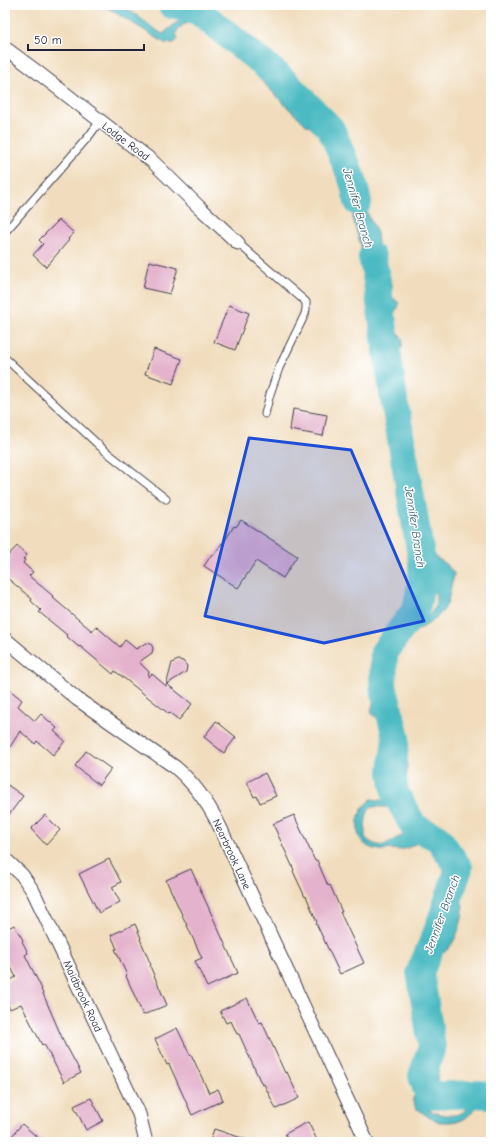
<svg xmlns="http://www.w3.org/2000/svg" width="496" height="1147" font-family="'Comic Neue',sans-serif">
<style>
.water{fill:#4cbac2;stroke:#376e7e}
.lines{fill:none;stroke-linecap:round;stroke-linejoin:round}
.river{stroke:#4cbac2;stroke-width:28}
.building{fill:#e4b2cc}
.service-casing{stroke:#413e4e;stroke-width:9}
.minor-casing{stroke:#413e4e;stroke-width:15}
.service{stroke:#fff;stroke-width:7}
.minor{stroke:#fff;stroke-width:13}
.marked{fill:#1d4ed8;fill-opacity:0.2;stroke:#1d4ed8;stroke-width:3;stroke-linejoin:round}
.labels{text-anchor:middle;stroke-width:3;stroke-linejoin:round;paint-order:stroke}
.street-label{font-size:11px;fill:#22223b;stroke:#fff}
.water-label{font-size:12px;font-style:italic;fill:#335f71;stroke:#fff}
</style>
<rect width="100%" height="100%" fill="#fff"/>
<filter id="ink" filterUnits="userSpaceOnUse"><feTurbulence type="fractalNoise" baseFrequency=".025" numOctaves="2"/><feDisplacementMap in="SourceGraphic" scale="8" xChannelSelector="R" yChannelSelector="G"/><feConvolveMatrix kernelMatrix="1 2 1 2 8 2 1 2 1" color-interpolation-filters="sRGB"/></filter>
<filter id="wash" filterUnits="userSpaceOnUse"><feTurbulence type="fractalNoise" baseFrequency=".012" numOctaves="4" result="noise"/><feDisplacementMap in="SourceGraphic" scale="16" xChannelSelector="R" yChannelSelector="G"/><feGaussianBlur stdDeviation="0.9" result="paint"/><feColorMatrix in="noise" values="0 0 0 0 0 0 0 0 0 0 0 0 0 0 0 0 0 1.4 0 .05"/><feComposite in="paint" operator="in"/></filter>
<g filter="url(#wash)">
<rect width="100%" height="100%" fill="#f1ddbd"/>
<path class="water" d="M103,5H120L132,12L159,32L163,34L169,29L176,23L190,17H202L227,26L231,29L237,35L247,54L264,76L269,80L277,85L282,91L283,95L296,108L304,113L317,116L326,122L352,150L360,161L361,166L360,173L361,183L367,199L366,208L369,217L377,233L378,245L392,284V297L399,303L398,308L395,311C393,326 396,328 403,340L402,347L396,352L395,356L402,374L403,399L407,408L408,421L412,425V433L410,437V462L414,496L409,507V514L413,535L417,545L425,556C428,557 430,556 432,556C440,558 449,567 454,573C454,578 452,582 451,587C449,594 449,602 445,608C429,632 387,638 378,666C376,672 385,695 388,700C390,703 392,705 393,707C394,710 394,714 395,716C397,723 401,729 403,736C407,749 408,767 406,781C405,794 398,808 383,807C378,807 373,805 369,810C365,815 365,830 365,837C367,840 369,841 372,843C383,849 387,843 397,838C404,835 412,832 421,832C431,831 451,847 463,851C473,861 461,865 460,875C459,881 459,889 460,896C461,900 463,904 463,908C464,918 456,940 449,948C442,956 426,962 422,972C417,982 429,1005 432,1016C435,1027 438,1039 440,1051C441,1059 438,1065 438,1072C437,1076 438,1080 436,1084C432,1090 424,1092 419,1098C422,1112 447,1118 459,1114C467,1111 470,1104 476,1099C479,1096 486,1096 491,1096V1099H487L483,1101L467,1117L459,1121L449,1122H440L430,1118L416,1108L413,1102V1098L416,1093L431,1077L437,1058L436,1053L430,1039L426,1018L417,993L411,986V982L413,975L420,964L446,941L456,917L455,908L450,902L449,897L453,878L444,847C440,843 433,840 427,840C419,840 412,847 404,849C399,851 394,849 389,849C386,850 383,851 380,850C370,850 359,842 358,832C357,815 359,812 371,799C375,799 379,801 383,800C387,800 390,797 394,795C409,784 401,774 401,759C401,750 401,737 395,729C388,718 376,721 371,712C373,703 376,695 375,685C374,673 369,670 375,658C383,644 397,633 411,625C418,621 428,619 432,612C436,607 436,600 436,594L431,587L430,578L422,560L409,542L404,529L403,514L400,496L399,420L392,398L391,371L387,358V338L383,316L378,288L369,264L363,253L353,219V210L355,205L348,185L346,160L340,149L320,132L306,125L297,116L285,105L255,74L245,60L227,40L219,30L211,24L205,22H191L183,25L177,31L176,34L178,39C175,44 170,44 165,43Z"/>
<g class="lines">
<g class="river">
<polyline points="172,5 198,11 282,79 331,129 353,181 358,202"/>
<polyline points="372,257 376,275 393,393 422,562 422,581 416,609 384,652 383,686 396,737 392,772 395,792 414,827 438,838 459,868 437,932 420,972 432,1047 422,1076 429,1096 476,1094 491,1095"/>
</g>
</g>
<g id="blocks">
<g class="building">
<polygon points="59,220 74,233 68,239 69,240 46,267 33,255 43,244 39,240"/>
<polygon points="149,261 178,268 170,294 143,288"/>
<polygon points="229,305 249,313 235,350 214,342"/>
<polygon points="154,349 182,359 173,384 145,374"/>
<polygon points="293,409 327,415 323,436 290,430"/>
<polygon points="241,520 297,556 283,578 256,561 238,588 204,566 212,554 214,555 222,543 223,544 234,526 236,527"/>
<polygon points="17,546 27,555 23,559 25,560 23,563 33,572 29,576 53,596 52,597 92,631 96,626 120,647 125,640 136,649 146,643 151,644 153,648 152,653 139,662 149,672 148,677 152,674 166,686 172,663 178,660 183,661 187,666 186,672 167,684 192,704 179,720 170,713 169,714 115,671 113,674 80,646 79,647 66,636 67,635 39,612 41,610 31,601 32,599 5,576 5,559"/>
<polygon points="5,686 22,700 18,706 35,721 41,714 57,728 54,731 65,741 53,755 37,741 35,744 20,731 5,755"/>
<polygon points="216,721 236,737 224,753 204,737"/>
<polygon points="86,751 111,769 99,785 75,766"/>
<polygon points="265,773 276,796 260,803 257,796 254,797 247,782"/>
<polygon points="5,783 23,796 5,820"/>
<polygon points="45,815 60,830 46,845 31,829"/>
<polygon points="294,815 315,861 317,860 328,886 330,885 342,912 340,912 364,963 340,974 316,923 317,922 306,896 305,897 293,871 294,870 273,824"/>
<polygon points="109,859 121,882 112,887 120,902 99,913 79,874"/>
<polygon points="191,869 238,973 207,987 195,961 202,958 166,880"/>
<polygon points="135,924 141,938 140,939 151,965 150,966 167,1005 143,1015 126,976 127,975 115,949 117,949 111,935"/>
<polygon points="14,925 23,940 22,941 28,953 25,955 42,989 41,989 66,1047 67,1047 81,1073 64,1082 44,1044 42,1045 21,1004 10,1009 5,1000 5,994 9,992 5,983 16,977 5,956 5,930"/>
<polygon points="247,998 259,1023 262,1022 285,1073 287,1072 299,1098 276,1109 264,1084 262,1085 239,1034 237,1034 231,1021 226,1023 220,1011"/>
<polygon points="177,1028 190,1055 191,1054 209,1093 218,1089 223,1100 192,1115 169,1064 167,1065 155,1039"/>
<polygon points="91,1098 103,1121 86,1130 74,1106"/>
<polygon points="308,1122 318,1142 289,1142 285,1134"/>
<polygon points="22,1124 43,1142 7,1142"/>
<polygon points="214,1129 248,1140 247,1142 210,1142"/>
</g>
</g>
</g>
<g filter="url(#ink)">
<use href="#blocks" fill-opacity="0" stroke="#413e4e" stroke-width="1"/>
<g class="lines">
<g class="service-casing">
<g id="service">
<polyline points="5,232 89,136 100,121"/>
<polyline points="238,243 306,302 306,309 305,314 279,368 270,394 265,414"/>
<polyline points="5,358 104,450 166,499"/>
</g>
</g>
<g class="minor-casing">
<g id="minor">
<polyline points="5,48 36,71 152,161 199,207 238,243"/>
<path d="M5,639L77,699L175,767C194,783 208,803 219,825L367,1142"/>
<polyline points="5,859 22,875 33,891 139,1114 146,1142"/>
</g>
</g>
<use href="#service" class="service"/>
<use href="#minor" class="minor"/>
</g>
</g>
<path class="marked" d="M249,438L351,450L424,621L324,643L205,616Z"/>
<g class="labels">
<g class="street-label">
<text transform="translate(126 141) rotate(37)" y="4">Lodge Road</text>
<text transform="translate(232 854) rotate(65)" y="4">Nearbrook Lane</text>
<text transform="translate(83 996) rotate(65)" y="4">Maidbrook Road</text>
</g>
<g class="water-label">
<text transform="translate(358 208) rotate(74)" y="4">Jennifer Branch</text>
<text transform="translate(415 527) rotate(81)" y="4">Jennifer Branch</text>
<text transform="translate(442 914) rotate(-70)" y="4">Jennifer Branch</text>
</g>
</g>
<rect width="496" height="1147" fill="none" stroke="#fff" stroke-width="20"/>
<path d="M28 44v6h116v-6" fill="none" stroke="#22223b" stroke-width="2"/>
<text x="34" y="44" font-size="12" fill="#22223b" stroke="#ffffff" stroke-width="3" paint-order="stroke">50 m</text>
</svg>
